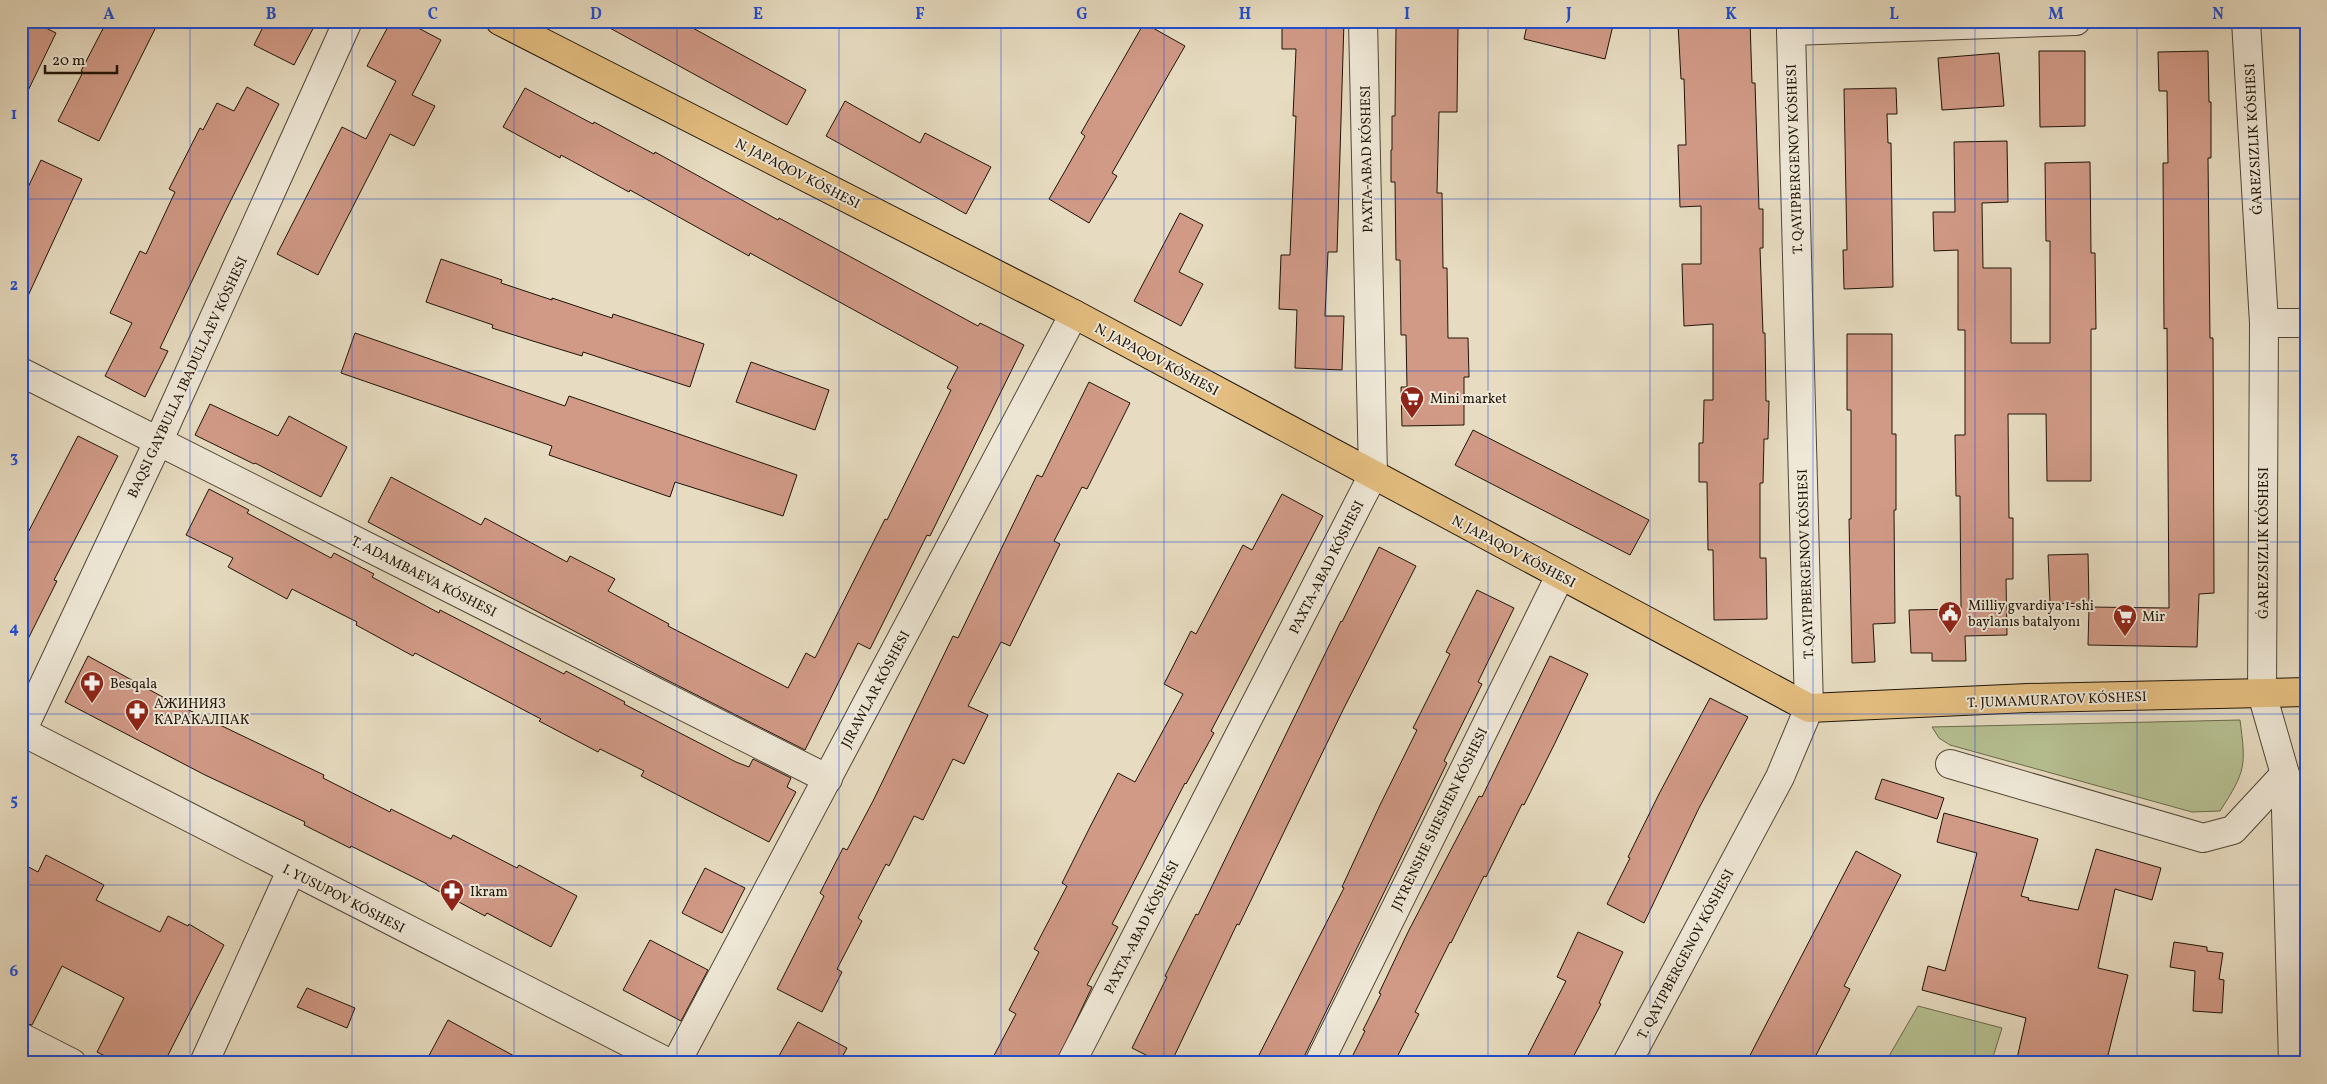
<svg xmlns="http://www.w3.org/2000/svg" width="2327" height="1084" font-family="Vollkorn,serif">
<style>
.green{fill:#b6c092;stroke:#6a6a4c}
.building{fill:#d19a87;stroke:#1f1407}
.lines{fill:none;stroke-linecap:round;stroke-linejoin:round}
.minor-casing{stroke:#514636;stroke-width:30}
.major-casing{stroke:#1f1407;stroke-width:30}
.minor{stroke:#efe8d7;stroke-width:28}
.major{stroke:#e4be80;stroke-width:28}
.grid{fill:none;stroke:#1d4ed8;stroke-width:1;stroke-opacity:0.55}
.labels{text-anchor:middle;stroke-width:4;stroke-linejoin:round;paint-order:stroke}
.street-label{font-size:14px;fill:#1f1407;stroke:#efe8d7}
.poi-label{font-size:14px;fill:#1f1407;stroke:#efe8d7;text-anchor:start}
.neatline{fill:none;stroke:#1d4ed8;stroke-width:2}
.grid-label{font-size:16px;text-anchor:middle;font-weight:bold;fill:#1d4ed8}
</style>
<rect width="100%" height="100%" fill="#e7dcc1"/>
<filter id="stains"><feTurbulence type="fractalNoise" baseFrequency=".004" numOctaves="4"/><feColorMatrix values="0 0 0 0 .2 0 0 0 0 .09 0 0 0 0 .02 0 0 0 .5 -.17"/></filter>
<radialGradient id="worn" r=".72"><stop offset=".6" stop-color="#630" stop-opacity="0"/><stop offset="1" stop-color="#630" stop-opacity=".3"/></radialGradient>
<g class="green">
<path d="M2240,720C2246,766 2246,771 2220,811L2192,812L1950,745L1939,738L1932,727Z"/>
<polygon points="1918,1006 2002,1028 1992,1060 1989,1063 1885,1063"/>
</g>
<g class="building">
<polygon points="21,21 32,21 56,33 21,105"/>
<polygon points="107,21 159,21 99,141 58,121 83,72 81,71"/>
<polygon points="266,21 317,21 294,65 254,45"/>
<polygon points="391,21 405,21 441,40 412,95 435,106 414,146 390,134 318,275 277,254 342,127 366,139 396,81 367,66"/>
<polygon points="597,21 680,21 806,90 787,125"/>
<polygon points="1282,21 1344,21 1337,252 1328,252 1325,316 1344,316 1342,370 1295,368 1297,310 1279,309 1281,255 1290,255 1296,116 1293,116 1296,49 1282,49"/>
<polygon points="1528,21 1614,21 1605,59 1524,39"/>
<polygon points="1750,21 1752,83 1755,83 1759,209 1763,209 1763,248 1760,248 1763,333 1765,333 1766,401 1769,401 1768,439 1764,439 1763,483 1760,483 1760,558 1766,558 1767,619 1714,620 1713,550 1708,550 1707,482 1699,482 1699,443 1703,443 1704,400 1713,400 1713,324 1684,326 1682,264 1701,264 1701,206 1680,207 1678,145 1686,145 1684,79 1681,79 1678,24"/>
<polygon points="1144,23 1185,46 1112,173 1117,176 1089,223 1049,199 1085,136 1081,133"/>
<polygon points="1458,27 1457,112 1439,112 1437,193 1442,193 1443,268 1447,268 1448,338 1468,338 1469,377 1464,377 1464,425 1402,426 1401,387 1407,387 1406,335 1401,335 1400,260 1396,260 1395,182 1391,182 1391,150 1392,150 1392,116 1395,116 1396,28"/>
<polygon points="2039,51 2085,51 2085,126 2040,127"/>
<polygon points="2208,51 2209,102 2211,102 2211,158 2208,158 2210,338 2213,338 2214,593 2199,594 2197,647 2088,645 2089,607 2169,608 2167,328 2164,329 2163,163 2168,163 2167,91 2159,91 2158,52"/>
<polygon points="1999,53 2004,106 1942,110 1938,58"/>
<polygon points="247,87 279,104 223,216 160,348 168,351 145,397 105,376 132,323 110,313 140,251 146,254 175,192 169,189 200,128 203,130 217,103 234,111"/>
<polygon points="525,88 593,124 594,122 654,154 655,152 778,220 779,218 978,326 980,323 1024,345 930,536 927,535 870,649 858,643 805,750 659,676 368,522 391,477 481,525 485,518 567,562 570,556 615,579 608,591 669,624 668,626 788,688 806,653 815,658 885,519 887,520 951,390 947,388 958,367 750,253 749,256 630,190 629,192 561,155 560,158 503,127"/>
<polygon points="1896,88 1897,114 1887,114 1888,143 1891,143 1893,287 1844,289 1843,250 1847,250 1844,89"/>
<polygon points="845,101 920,143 925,133 991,167 966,214 826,136"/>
<polygon points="2007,141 2008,202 1982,203 1983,268 2011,268 2011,343 2050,343 2050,241 2046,241 2045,163 2090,162 2091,253 2095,253 2096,329 2091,329 2091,481 2047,481 2046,414 2008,414 2009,518 2013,518 2013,579 2006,579 2007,635 1965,636 1966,661 1932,661 1932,653 1911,653 1909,610 1961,609 1960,496 1956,496 1955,435 1965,435 1965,330 1958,330 1958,250 1934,251 1933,212 1955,212 1954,142"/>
<polygon points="41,160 82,179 21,311 21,202"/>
<polygon points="1180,213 1203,225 1179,272 1203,284 1181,326 1134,301"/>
<polygon points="441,259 502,280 501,283 552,300 552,298 612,318 613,314 704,344 690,387 583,352 582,356 536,342 492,328 493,325 426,302"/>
<polygon points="355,333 565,406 569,396 797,475 783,516 675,482 670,497 549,455 552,446 341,373"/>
<polygon points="1847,334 1892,334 1892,434 1896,434 1896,510 1894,510 1895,623 1873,624 1875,662 1852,663 1849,519 1851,519 1851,410 1847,410"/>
<polygon points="751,362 829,390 815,430 736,402"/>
<polygon points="1089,382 1130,403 1087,489 1082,487 1054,541 1060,544 1010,646 1001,642 968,706 988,715 964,764 953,759 923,820 914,816 889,866 886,864 858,918 862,921 837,969 842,972 822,1012 777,989 824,896 820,893 843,848 847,850 873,801 953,636 958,638 1037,475 1042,477"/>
<polygon points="210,404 278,436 289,416 347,447 321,497 255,463 254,464 195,435"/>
<polygon points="1473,430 1649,520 1630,555 1455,465"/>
<polygon points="78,436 118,456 54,580 57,581 21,653 21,546"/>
<polygon points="209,489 249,510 247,513 331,558 334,553 374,574 372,577 439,613 440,610 564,674 566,671 625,702 624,704 736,762 749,767 753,759 791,778 787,787 796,792 769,842 641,776 644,771 600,749 598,752 539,721 541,719 415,653 413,656 356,625 357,622 292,589 287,599 228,567 233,558 186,535"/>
<polygon points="1282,494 1323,516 1211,731 1214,733 1186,784 1185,783 1112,924 1118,927 1087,985 1092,987 1056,1063 990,1063 1016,1014 1009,1010 1039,952 1034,949 1067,886 1062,883 1091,825 1118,773 1135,782 1183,694 1164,684 1191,631 1196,634 1243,545 1252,550"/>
<polygon points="1379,547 1416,566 1343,710 1239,925 1237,924 1171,1063 1162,1063 1132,1048 1167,977 1165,976 1196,914 1198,915 1341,621 1342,622"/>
<polygon points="2088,554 2089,603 2050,604 2048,555"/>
<polygon points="1477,590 1514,608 1478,682 1482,684 1444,761 1447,763 1301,1063 1255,1063 1344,888 1342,887 1379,807 1417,730 1413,728 1450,654 1446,652"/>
<polygon points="88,656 170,701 324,775 323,778 390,812 391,809 451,839 453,835 517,868 519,865 577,896 551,947 487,913 485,916 427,885 427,884 351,846 350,848 304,825 305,822 205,775 65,702"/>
<polygon points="1550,656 1588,674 1555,743 1524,805 1522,804 1486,877 1484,876 1451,943 1450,942 1415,1012 1419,1014 1394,1063 1349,1063 1365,1031 1363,1030 1381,994 1379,993 1409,930 1479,796 1482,797"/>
<polygon points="1710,698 1748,717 1699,808 1644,923 1607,904 1630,858 1628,857 1659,794"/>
<polygon points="1882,779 1944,798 1937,819 1875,799"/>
<polygon points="1944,813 2038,839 2021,896 2029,898 2028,900 2078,910 2096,849 2161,868 2152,900 2115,889 2098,968 2128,975 2106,1063 2016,1063 2026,1018 1922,990 1928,966 1945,971 1977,853 1937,842"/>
<polygon points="1856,851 1901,875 1844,986 1850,989 1812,1063 1746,1063"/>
<polygon points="46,855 104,885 96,900 160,932 168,916 188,926 189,924 224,945 164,1063 119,1063 97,1052 124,998 62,966 32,1025 21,1022 21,863 38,872"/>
<polygon points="705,868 745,888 722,933 682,913"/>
<polygon points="1578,932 1623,952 1599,1003 1601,1004 1570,1063 1524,1063 1566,981 1557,977"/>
<polygon points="650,940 708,970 681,1021 623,990"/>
<polygon points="2174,942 2207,947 2207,951 2223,953 2219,979 2224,980 2222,1013 2193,1011 2195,971 2170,967"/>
<polygon points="307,988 355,1008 347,1028 297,1007"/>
<polygon points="448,1020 527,1063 425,1063"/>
<polygon points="798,1022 847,1048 839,1063 775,1063"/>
</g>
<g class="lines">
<g class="minor-casing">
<g id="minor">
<polyline points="2246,21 2264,323 2262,694 2285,774 2293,1063"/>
<polyline points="1791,31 2076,21"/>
<polyline points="2264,323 2306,323"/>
<polyline points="21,372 828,779"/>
<polyline points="21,731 669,1063"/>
<polyline points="22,731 158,442 348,21"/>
<polyline points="1950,764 2203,838 2233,830 2285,774"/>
<polyline points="21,1037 72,1063"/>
<polyline points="204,1063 291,871"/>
<polyline points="676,1063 1074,314"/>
<polyline points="1071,1063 1373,475 1363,21"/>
<polyline points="1319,1063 1560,576"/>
<polyline points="1627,1063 1780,777 1809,708 1791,31 1792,21"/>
</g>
</g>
<g class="major-casing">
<polyline id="major" points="500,21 1074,314 1809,708 2028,698 2306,692"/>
</g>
<use href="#minor" class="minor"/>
<use href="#major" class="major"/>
</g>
<path class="grid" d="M190,21V1063M352,21V1063M514,21V1063M677,21V1063M839,21V1063M1001,21V1063M1164,21V1063M1326,21V1063M1488,21V1063M1650,21V1063M1813,21V1063M1975,21V1063M2137,21V1063M21,199H2306M21,371H2306M21,542H2306M21,714H2306M21,885H2306"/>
<defs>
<g id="supermarket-pin" transform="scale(1.25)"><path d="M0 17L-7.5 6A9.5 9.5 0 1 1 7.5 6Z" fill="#8f2418" stroke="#efe8d7"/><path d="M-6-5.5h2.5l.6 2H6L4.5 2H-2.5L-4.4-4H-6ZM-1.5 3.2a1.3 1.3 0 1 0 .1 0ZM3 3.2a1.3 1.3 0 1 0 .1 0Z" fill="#fff"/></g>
<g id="civic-pin" transform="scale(1.25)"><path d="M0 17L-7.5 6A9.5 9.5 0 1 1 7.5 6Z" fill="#8f2418" stroke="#efe8d7"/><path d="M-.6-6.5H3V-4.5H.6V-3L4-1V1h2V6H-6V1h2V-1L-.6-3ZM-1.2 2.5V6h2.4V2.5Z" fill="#fff"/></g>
<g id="pharmacy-pin" transform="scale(1.25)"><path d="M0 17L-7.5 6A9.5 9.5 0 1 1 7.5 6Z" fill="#8f2418" stroke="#efe8d7"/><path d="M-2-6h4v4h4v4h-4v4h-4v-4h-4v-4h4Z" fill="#fff"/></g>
</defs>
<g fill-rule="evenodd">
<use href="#supermarket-pin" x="1412" y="398"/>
<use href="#civic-pin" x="1950" y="613"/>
<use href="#supermarket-pin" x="2125" y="616"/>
<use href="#pharmacy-pin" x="92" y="683"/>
<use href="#pharmacy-pin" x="137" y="711"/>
<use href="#pharmacy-pin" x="452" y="891"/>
</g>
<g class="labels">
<g class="street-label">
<text transform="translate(2253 139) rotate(-93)" y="5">ǴAREZSIZLIK KÓSHESI</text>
<text transform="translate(1366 159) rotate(-91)" y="5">PAXTA-ABAD KÓSHESI</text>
<text transform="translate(1794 159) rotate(-92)" y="5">T. QAYIPBERGENOV KÓSHESI</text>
<text transform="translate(798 173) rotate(27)" y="5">N. JAPAQOV KÓSHESI</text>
<text transform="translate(1157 359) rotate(28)" y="5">N. JAPAQOV KÓSHESI</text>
<text transform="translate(187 377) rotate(-65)" y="5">BAQSI GAYBULLA IBADULLAEV KÓSHESI</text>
<text transform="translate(2263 543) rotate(-90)" y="5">ǴAREZSIZLIK KÓSHESI</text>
<text transform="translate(1514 551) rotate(28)" y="5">N. JAPAQOV KÓSHESI</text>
<text transform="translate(1805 564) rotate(-92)" y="5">T. QAYIPBERGENOV KÓSHESI</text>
<text transform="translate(1326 567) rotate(-63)" y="5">PAXTA-ABAD KÓSHESI</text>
<text transform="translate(424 576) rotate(27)" y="5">T. ADAMBAEVA KÓSHESI</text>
<text transform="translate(875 689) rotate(-62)" y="5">JIRAWLAR KÓSHESI</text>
<text transform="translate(2057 699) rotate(-2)" y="5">T. JUMAMURATOV KÓSHESI</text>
<text transform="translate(1439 819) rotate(-64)" y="5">JIYRENSHE SHESHEN KÓSHESI</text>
<text transform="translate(344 898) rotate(27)" y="5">I. YUSUPOV KÓSHESI</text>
<text transform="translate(1141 927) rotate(-63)" y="5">PAXTA-ABAD KÓSHESI</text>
<text transform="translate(1685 954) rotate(-62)" y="5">T. QAYIPBERGENOV KÓSHESI</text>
</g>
<g class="poi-label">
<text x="1430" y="403">Mini market</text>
<text x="1968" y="610">Milliy gvardiya 1-shi<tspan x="1968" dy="16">baylanıs batalyonı</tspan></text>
<text x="2142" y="621">Mir</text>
<text x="110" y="688">Besqala</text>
<text x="154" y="708">АЖИНИЯЗ<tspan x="154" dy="16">КАРАКАЛПАК</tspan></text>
<text x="470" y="896">Ikram</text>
</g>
</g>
<rect width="2327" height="1084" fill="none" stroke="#e7dcc1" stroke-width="55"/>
<path d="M45 65v8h72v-8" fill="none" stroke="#1f1407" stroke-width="2.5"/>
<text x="52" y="65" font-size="15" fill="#1f1407" stroke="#efe8d7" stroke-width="4" paint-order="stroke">20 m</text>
<rect x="28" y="28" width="2272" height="1028" class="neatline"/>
<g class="grid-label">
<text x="109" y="19">A</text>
<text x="271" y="19">B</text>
<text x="433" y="19">C</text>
<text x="596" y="19">D</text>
<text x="758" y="19">E</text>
<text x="920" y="19">F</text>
<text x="1082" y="19">G</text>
<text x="1245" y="19">H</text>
<text x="1407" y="19">I</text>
<text x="1569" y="19">J</text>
<text x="1731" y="19">K</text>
<text x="1894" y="19">L</text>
<text x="2056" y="19">M</text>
<text x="2218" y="19">N</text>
<text x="14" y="119">1</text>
<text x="14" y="290">2</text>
<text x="14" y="462">3</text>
<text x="14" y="633">4</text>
<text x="14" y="805">5</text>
<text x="14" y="976">6</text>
</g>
<rect width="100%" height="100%" filter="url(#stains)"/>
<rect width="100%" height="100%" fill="url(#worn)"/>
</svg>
